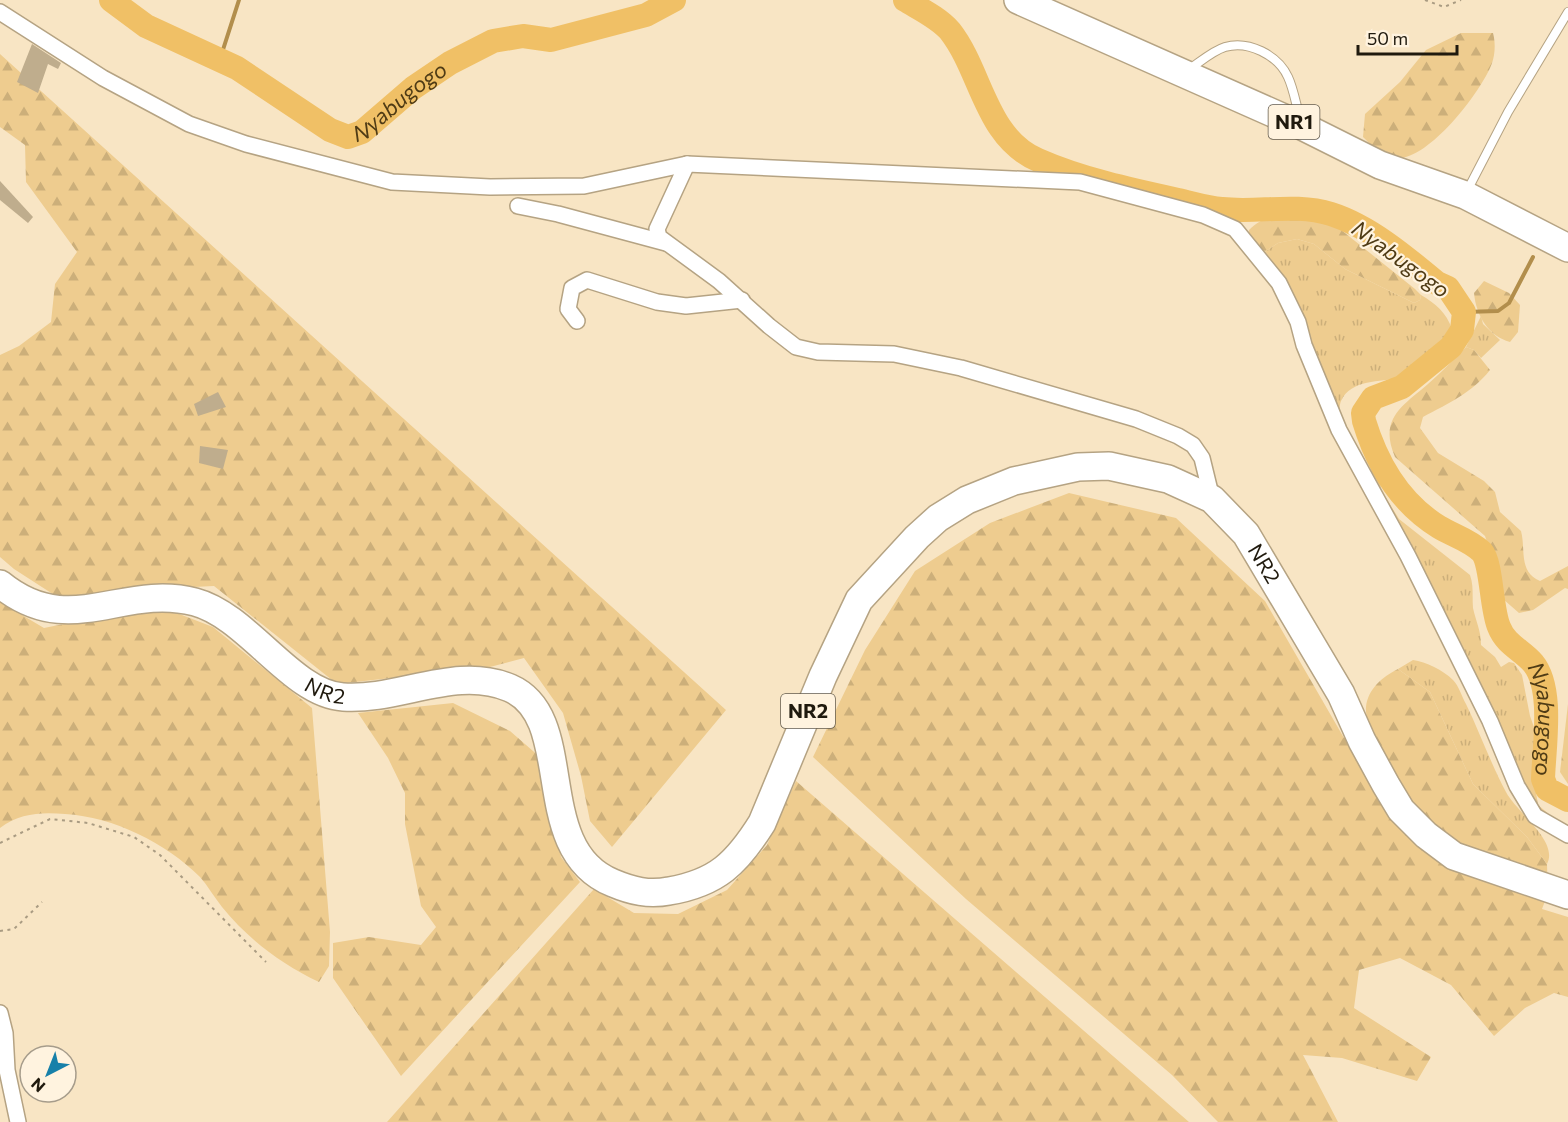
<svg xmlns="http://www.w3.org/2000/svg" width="1568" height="1122" font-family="Commissioner,sans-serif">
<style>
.grass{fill:url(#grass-tufts)}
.forest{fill:url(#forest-firs)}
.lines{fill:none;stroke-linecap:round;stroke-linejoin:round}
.stream{stroke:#b28e4c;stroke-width:4}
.river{stroke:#f0c066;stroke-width:24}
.building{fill:#bfad8d}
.lane-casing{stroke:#b5a383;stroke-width:10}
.street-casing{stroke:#b5a383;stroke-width:18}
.highway-casing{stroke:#b5a383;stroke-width:30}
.path{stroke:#a99b82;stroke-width:2;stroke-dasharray:3 4.5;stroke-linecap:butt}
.lane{stroke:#fff;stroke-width:8}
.street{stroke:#fff;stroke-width:15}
.highway{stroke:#fff;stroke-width:27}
.labels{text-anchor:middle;stroke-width:4.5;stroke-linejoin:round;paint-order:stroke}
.shield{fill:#fff3df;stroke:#635b4d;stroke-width:1.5}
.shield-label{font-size:20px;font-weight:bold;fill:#201a0e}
.street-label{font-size:21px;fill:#201a0e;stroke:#fff3df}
.water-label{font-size:22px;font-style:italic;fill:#4f3b15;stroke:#fff3df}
</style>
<defs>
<pattern id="grass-tufts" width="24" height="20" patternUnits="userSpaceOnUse" patternTransform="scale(1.5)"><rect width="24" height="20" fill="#eecc8f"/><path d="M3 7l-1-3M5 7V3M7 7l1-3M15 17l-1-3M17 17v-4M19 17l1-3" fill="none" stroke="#ccaf7a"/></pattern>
<pattern id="forest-firs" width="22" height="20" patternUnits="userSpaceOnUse" patternTransform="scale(1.5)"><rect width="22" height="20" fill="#eecc8f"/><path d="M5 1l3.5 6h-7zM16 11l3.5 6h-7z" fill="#ccaf7a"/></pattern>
</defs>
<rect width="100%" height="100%" fill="#f8e5c4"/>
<g class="grass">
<path d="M1297,239L1314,244L1345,269L1414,303L1420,300L1421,295C1436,304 1446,312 1452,329C1446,345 1417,375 1399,378C1381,382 1351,379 1341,401C1339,405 1340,414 1339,419L1263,253L1278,243Z"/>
<polygon points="1481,316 1483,324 1500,340 1481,358 1474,350 1466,347"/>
<path d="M1359,463L1379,475L1381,490L1399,519L1470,575C1474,586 1472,596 1473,608C1476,622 1481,630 1481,645L1495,657L1501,667L1509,662L1514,663L1522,675L1530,716L1539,741L1533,774L1538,805L1556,820L1539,814Z"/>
<path d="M1413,660C1426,662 1443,670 1453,680C1459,686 1462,697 1466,704C1480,733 1491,764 1506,792C1517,813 1559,841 1547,864L1527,837L1473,784L1430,692L1398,669Z"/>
</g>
<g class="forest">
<path d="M1461,33H1493C1496,44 1495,58 1490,68C1478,95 1426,164 1393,158C1380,155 1372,146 1363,137L1365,114L1400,82L1426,50Z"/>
<polygon points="0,54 726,710 612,847 590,821 581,776 563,713 524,658 490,667 337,684 214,586 153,589 62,600 14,569 0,557 0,355 19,346 51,322 55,284 77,252 26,182 25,145 0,127"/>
<path d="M1292,213L1335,225L1415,289L1421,295L1420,300L1414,303L1345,269L1314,244L1297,239L1278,243L1263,253L1248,240L1249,230C1261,218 1275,214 1292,213Z"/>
<path d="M1484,281L1509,293L1520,305L1518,332L1510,342C1488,336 1476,315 1474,293Z"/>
<path d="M1466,347L1474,350L1490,370C1472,393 1447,404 1423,417L1420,428L1438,453L1484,481L1495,492L1500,512L1521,531C1526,549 1518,572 1540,581L1568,566V589L1565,588L1533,610L1519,613L1495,592L1494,563L1485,536L1395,457C1378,418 1404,405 1428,384C1442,372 1454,359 1466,347Z"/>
<path d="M1069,493L1176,518L1265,601L1344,738L1362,741L1412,811C1400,788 1364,731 1366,707C1368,689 1382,677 1398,669L1430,692L1473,784L1527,837L1547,864L1548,893L1542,909L1568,917V997L1554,993L1525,1008L1494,1036L1451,985L1400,958L1359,970L1354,1008L1431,1057L1417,1081L1342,1058L1303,1055L1338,1122H1218L1172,1075L966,899L813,757L865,650L915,571L990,523Z"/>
<path d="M130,601L169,610L213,627L312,708L330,932L329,966L319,982C281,964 248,939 222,907C214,897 208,886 200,877C166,843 114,817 65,814C41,812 20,813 0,828V602L44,628L93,618Z"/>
<polygon points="453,703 510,731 541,758 561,857 580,882 401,1076 333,978 333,943 369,937 421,945 436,927 421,906 405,824 405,793 388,758 358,713"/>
<polygon points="1568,704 1568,784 1560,772"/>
<polygon points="796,781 1189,1122 387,1122 594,889 634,913 678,914 727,890 767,845"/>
</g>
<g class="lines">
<g class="stream">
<polyline points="220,59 239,0"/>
<polyline points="1464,312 1498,311 1509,303 1533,257"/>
</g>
<g class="river">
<path id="s1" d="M111,0L146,26L237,68L330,130L348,137L362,132L413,88L450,63L493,41L523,36L551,40L646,15L674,0"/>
<path id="s2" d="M905,0C920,9 939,18 950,31C982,72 985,137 1038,160C1081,179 1132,190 1178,200C1192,203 1207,208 1222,209C1258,213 1295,203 1331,214C1369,226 1406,257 1437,283L1448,288L1464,312L1462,330L1451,347L1402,387L1373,398L1363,413L1364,421C1377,464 1400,503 1439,527C1452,535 1470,540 1482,552C1492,564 1491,609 1499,627C1506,645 1522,650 1533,663C1554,688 1544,747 1543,779L1547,789L1568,800"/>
</g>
</g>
<g class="building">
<polygon points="32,44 61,63 58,69 48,64 38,93 17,82"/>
<polygon points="0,181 33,217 28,223 0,200"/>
<polygon points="218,392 226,407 198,416 194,404"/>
<polygon points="200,446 228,450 223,469 199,463"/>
</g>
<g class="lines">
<g class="lane-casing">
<g id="lane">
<path d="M1188,70C1199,63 1212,51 1225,47C1248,40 1278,55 1288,77C1294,90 1296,105 1300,118"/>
<polyline points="1467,191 1508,112 1568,12"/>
</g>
</g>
<g class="street-casing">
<g id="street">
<polyline points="0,12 103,78 189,124 246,144 392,182 490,187 584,186 687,164 1080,182 1203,215 1235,229 1279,283 1298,322 1304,345 1339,430 1408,556 1490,721 1517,786 1535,816 1568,835"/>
<polyline points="687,164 657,229 659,237 719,281 769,326 796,347 818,352 894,354 961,368 1136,419 1178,436 1193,445 1202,458 1212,499"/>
<polyline points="518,206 558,214 666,243"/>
<polyline points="577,321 568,309 572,288 587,280 657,302 686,306 742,300"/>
<polyline points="0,1013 5,1033 7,1070 18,1122"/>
</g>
</g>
<g class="highway-casing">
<g id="highway">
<polyline points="1018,0 1302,126 1380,165 1465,195 1568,248"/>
<path id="s3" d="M0,584C70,641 121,583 195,602C248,616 292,694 343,697C399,701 456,665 510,688C579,718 529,849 613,883C632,891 649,895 669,891C717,883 737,863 762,823L823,676L859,600L917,537L938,518L967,500L1014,481L1078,467L1109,466L1168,479L1212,499L1246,534L1341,694L1362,741L1386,785L1401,810L1426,835L1454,856L1568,895"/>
</g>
</g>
<g class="path">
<polyline points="1425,0 1444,7 1461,0"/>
<polyline points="0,843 50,819 88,823 134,837 160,855 266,962"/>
<polyline points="0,931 14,929 42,902"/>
</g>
<use href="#lane" class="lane"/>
<use href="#street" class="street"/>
<use href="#highway" class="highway"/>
</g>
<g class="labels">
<g class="shield">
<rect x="1268.5" y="105" width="51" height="34" rx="4.5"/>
<rect x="781" y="694" width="54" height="34" rx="4.5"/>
</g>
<g class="shield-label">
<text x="1294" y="129">NR1</text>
<text x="808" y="718">NR2</text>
</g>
<g class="street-label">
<text dy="7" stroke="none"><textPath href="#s3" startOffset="1690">NR2</textPath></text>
<text dy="7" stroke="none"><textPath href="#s3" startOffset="362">NR2</textPath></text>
</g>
<g class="water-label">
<text dy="8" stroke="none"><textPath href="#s1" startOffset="338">Nyabugogo</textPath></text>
<text transform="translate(1401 259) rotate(36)" y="8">Nyabugogo</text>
<text dy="8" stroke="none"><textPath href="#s2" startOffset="1210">Nyabugogo</textPath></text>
</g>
</g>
<g transform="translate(48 1074) rotate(222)"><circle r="28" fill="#fff3df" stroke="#a69c8b" stroke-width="1.5"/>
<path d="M0-4.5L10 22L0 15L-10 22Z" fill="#1780a9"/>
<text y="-9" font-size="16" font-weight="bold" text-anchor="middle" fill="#201a0e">N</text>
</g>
<path d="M1358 45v9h99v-9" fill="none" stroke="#201a0e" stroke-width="3"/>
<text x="1367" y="45" font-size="18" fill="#201a0e" stroke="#fff3df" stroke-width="4.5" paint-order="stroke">50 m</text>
</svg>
